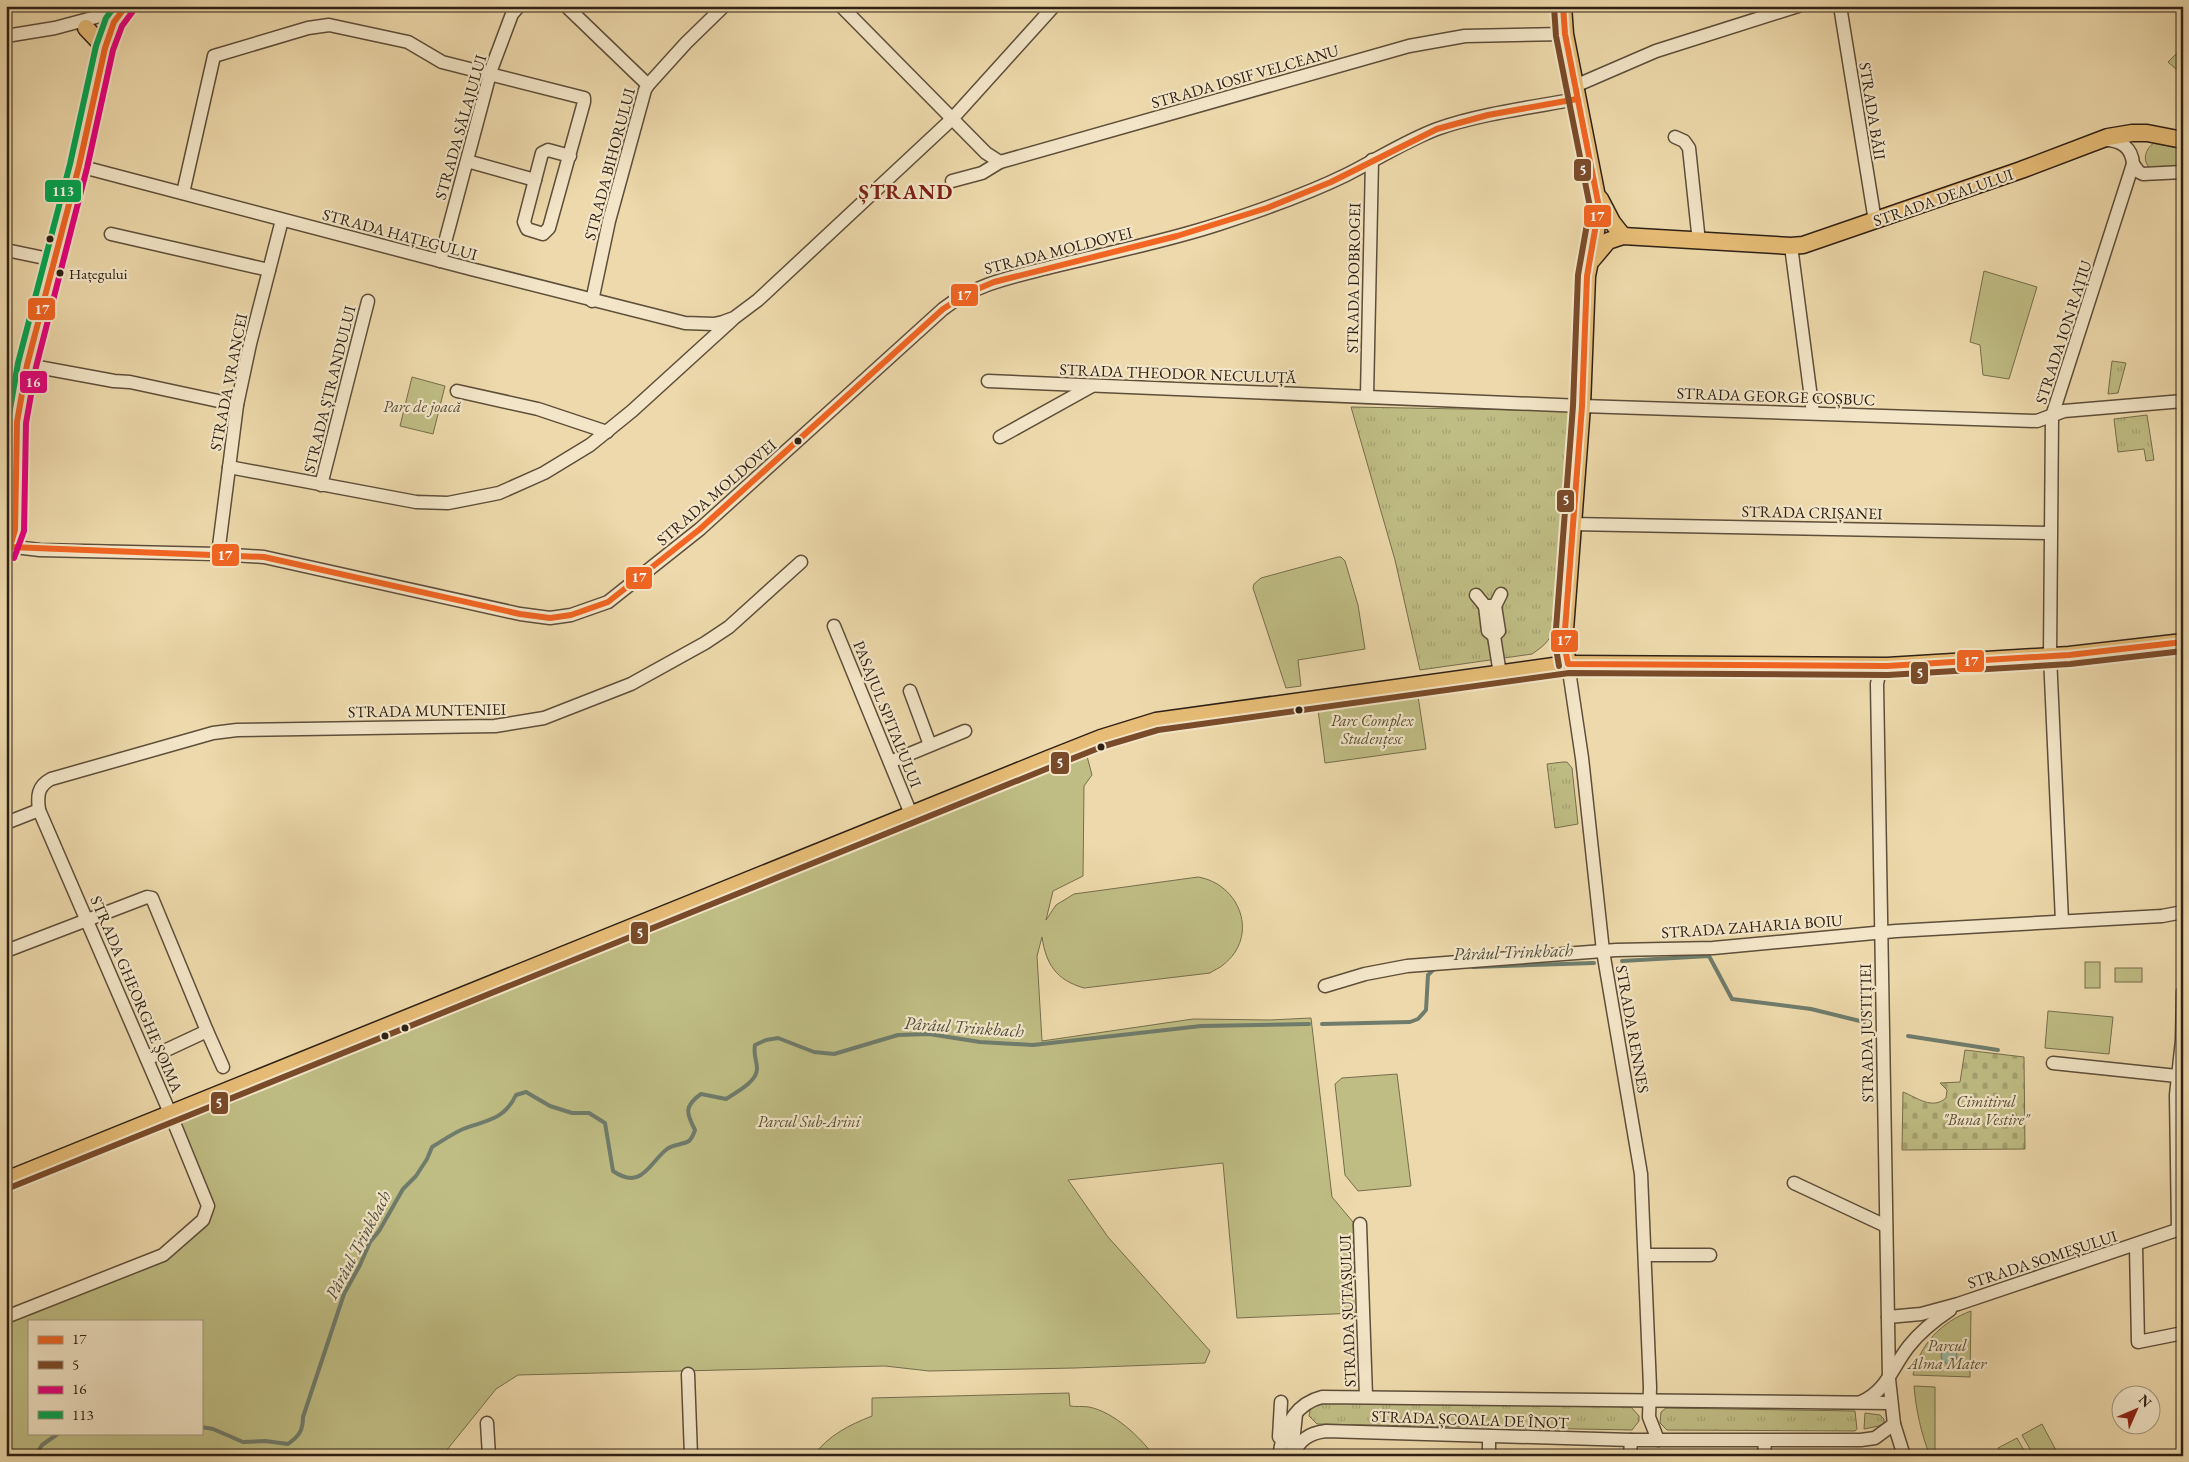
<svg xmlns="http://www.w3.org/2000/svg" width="2189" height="1462" font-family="'EB Garamond',serif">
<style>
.grass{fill:url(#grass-tufts);stroke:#766e4c}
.cemetery{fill:url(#cemetery-stones);stroke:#766e4c}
.park{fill:#bfbd84;stroke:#766e4c;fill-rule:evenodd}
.water{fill:url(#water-ripples);stroke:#6f7c6c}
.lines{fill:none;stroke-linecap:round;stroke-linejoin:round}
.stream{stroke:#6f7c6c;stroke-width:4}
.minor-casing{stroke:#5e4e3a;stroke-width:15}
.major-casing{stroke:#2e2015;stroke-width:19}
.minor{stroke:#f3e6c8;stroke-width:12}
.major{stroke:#e6bc76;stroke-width:16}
.bus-1-casing{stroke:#f3e6c8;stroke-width:10}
.bus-2-casing{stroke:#f3e6c8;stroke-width:10}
.bus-3-casing{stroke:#f3e6c8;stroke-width:10}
.bus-4-casing{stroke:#f3e6c8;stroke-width:10}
.bus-1{stroke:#f26522;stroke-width:6}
.bus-2{stroke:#7a4b2a;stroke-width:6}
.bus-3{stroke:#e5007d;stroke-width:6}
.bus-4{stroke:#00a651;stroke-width:6}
.bus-dot{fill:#2e2015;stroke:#f3e6c8;stroke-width:2}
.labels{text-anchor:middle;stroke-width:4.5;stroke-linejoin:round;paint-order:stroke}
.bus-label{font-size:15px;fill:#2e2015;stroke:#f3e6c8;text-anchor:start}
.street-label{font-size:16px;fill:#2e2015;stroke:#f3e6c8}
.park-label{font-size:16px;font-style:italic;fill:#5a4f36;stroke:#f3e6c8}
.water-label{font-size:18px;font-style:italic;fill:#4e4e40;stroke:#f3e6c8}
.district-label{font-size:21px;font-weight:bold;letter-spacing:1px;fill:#7a1f14;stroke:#f3e6c8}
.line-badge{stroke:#f3e6c8;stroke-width:2}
.badge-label{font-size:14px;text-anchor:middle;font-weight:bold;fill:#fff}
</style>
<defs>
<pattern id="grass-tufts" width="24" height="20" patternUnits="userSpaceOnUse" patternTransform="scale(1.25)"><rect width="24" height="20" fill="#bfbd84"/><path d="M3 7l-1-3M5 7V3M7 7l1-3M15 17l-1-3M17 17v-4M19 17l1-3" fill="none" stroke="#a4a271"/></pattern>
<pattern id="cemetery-stones" width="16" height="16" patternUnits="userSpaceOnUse" patternTransform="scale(1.25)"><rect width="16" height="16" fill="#bfbd84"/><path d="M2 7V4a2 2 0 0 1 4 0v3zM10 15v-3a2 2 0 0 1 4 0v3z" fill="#a4a271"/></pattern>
<pattern id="water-ripples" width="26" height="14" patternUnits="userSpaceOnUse" patternTransform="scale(1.25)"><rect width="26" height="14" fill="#9abaa6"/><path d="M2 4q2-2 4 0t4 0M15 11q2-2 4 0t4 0" fill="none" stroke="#7e9786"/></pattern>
</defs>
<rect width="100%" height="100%" fill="#edd9ab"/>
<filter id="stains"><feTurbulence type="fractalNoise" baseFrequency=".004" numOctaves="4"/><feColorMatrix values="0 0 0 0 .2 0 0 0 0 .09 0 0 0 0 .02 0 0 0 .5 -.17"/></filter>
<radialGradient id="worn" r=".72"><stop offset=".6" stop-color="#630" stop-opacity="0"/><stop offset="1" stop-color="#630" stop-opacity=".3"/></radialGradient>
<g class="grass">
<polygon points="2112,361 2126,363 2118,393 2108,394"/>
<path d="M1351,407L1575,411L1556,622C1551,639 1547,644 1532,654L1420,670L1395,560Z"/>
<polygon points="2147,415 2154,460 2146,461 2144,449 2118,452 2114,419"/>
<polygon points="1563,762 1567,762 1572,768 1578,824 1555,828 1547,764"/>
<polygon points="1316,1401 1631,1407 1639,1416 1639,1421 1632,1430 1317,1424 1309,1416 1311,1405"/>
<polygon points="1666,1408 1855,1411 1857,1429 1855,1431 1667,1430 1660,1423 1661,1412"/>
<polygon points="1865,1413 1880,1415 1884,1419 1884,1423 1879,1426 1864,1429"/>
</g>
<path class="cemetery" d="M1965,1050L2024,1057L2025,1149L1902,1150L1903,1092C1918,1098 1932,1110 1946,1098L1947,1090L1940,1083L1960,1082Z"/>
<g class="park">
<polygon points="2183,47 2183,66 2176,69 2168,62"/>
<path d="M2154,143L2183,149V169L2150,168C2142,161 2145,149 2154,143Z"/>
<polygon points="1984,271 2037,287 2009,379 1983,375 1980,345 1970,342"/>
<polygon points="412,377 445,386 433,434 400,426"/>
<polygon points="1338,557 1341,557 1345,561 1358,605 1365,649 1298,660 1301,686 1286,688 1253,588 1254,584 1261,578"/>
<polygon points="1418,696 1426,749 1325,763 1318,710"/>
<path d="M1084,745L1092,775L1084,786L1083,876L1053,891L1046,920L1056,905L1074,894L1198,877C1240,884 1260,936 1223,965C1220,968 1214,970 1210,973L1084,988C1056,980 1046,964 1042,937L1037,956L1042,1041L1193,1019L1270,1020L1311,1018L1332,1197L1353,1222L1357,1313L1237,1318L1223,1163L1068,1180L1108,1237L1210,1351L1205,1363L1075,1368L929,1371L885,1366L518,1375L496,1389L442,1456H6V1317L163,1255L208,1206L170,1113ZM29,1321H201V1433H29Z"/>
<rect x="2085" y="962" width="15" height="26"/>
<rect x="2115" y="968" width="27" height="14"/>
<polygon points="2048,1011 2113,1017 2109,1054 2045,1048"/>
<polygon points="1397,1074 1411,1186 1358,1191 1345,1175 1335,1084 1342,1078"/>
<path d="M1971,1311L1970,1377L1913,1375C1920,1344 1941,1322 1971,1311Z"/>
<path d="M1914,1386L1935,1387V1456H1930C1921,1433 1916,1410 1914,1386Z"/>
<path d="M1069,1393L1070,1406C1076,1407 1083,1406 1089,1407C1114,1412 1140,1437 1154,1456H813C829,1435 849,1425 872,1416V1398Z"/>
<polygon points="2042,1424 2059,1456 2034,1456 2022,1435"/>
<polygon points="2017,1438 2027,1456 2002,1456 1998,1448"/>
</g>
<circle class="water" cx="1949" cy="1356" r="8"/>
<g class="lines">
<g class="stream">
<polyline points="1622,961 1709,956 1732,999 1811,1009 1864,1022"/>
<polyline points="1473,967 1594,963"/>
<polyline points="1322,1024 1410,1022 1418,1019 1426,1010 1428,975 1434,969"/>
<polyline points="1908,1036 1998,1050"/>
<path d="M201,1427L213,1429L243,1442L265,1441L288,1444C299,1436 303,1431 303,1417L344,1294L360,1265L370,1242L379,1231L403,1189L416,1176L427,1159L432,1147C442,1141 452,1134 463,1129C487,1120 504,1120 516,1095L526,1092L550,1106L572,1113H589L605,1123L613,1171C642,1191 649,1163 667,1149C673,1144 683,1145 689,1141C691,1139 694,1133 695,1130C686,1113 684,1106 701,1094L726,1099C735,1093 757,1082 757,1069C757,1060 753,1055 755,1045L766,1040L778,1038L814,1052L834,1054L898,1035L929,1034L980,1042L1033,1045L1201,1026L1309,1024"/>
<polyline points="35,1456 42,1445 59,1433"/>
</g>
<g class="minor-casing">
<g id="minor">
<polyline points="566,6 648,85"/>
<polyline points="841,6 986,153 1000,162 1409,46 1465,36 1565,34"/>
<polyline points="1840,6 1875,221"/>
<polyline points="6,36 55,28 122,10"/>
<polyline points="1575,86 1656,51 1798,6"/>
<polyline points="1675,137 1684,141 1689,148 1699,242"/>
<polyline points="467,161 535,180"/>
<polyline points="2133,164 2139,172 2143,174 2183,172"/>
<polyline points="79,166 471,269 685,323 714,324 723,322 734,318 758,300 952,119 1054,6"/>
<polyline points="952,181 982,173 1000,162"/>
<polyline points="183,193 214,56 308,28 329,25 408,42 442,62 584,98 584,102 549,228 543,234 527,229 524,222 542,153 548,150 570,156"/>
<polyline points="111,234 269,270"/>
<polyline points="1791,246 1813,413"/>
<polyline points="6,250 54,260"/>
<polyline points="440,261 491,70 512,14 519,6"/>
<polyline points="592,301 609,221 645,90 648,85 686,43 724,6"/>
<polyline points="27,365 114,381 130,382 237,405"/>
<polyline points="988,381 1582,406 2037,421 2064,411 2183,401"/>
<polyline points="457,391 538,409 607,432"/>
<polyline points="1367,396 1372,160"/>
<polyline points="6,402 19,406"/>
<polyline points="1000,437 1092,386"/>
<polyline points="229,467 416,502 448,503 499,493 544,473 590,445 632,411 732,320"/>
<polyline points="321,485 368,301"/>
<polyline points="1572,524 2050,533"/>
<path d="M6,546L40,550L218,554L264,557L520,614L550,618L571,615L608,602L700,529L943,309C975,284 1012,277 1051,267C1107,253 1164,242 1219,224C1262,210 1305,195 1346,175C1376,160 1405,141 1437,129C1478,114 1534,107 1577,99"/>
<polyline points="218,554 237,405 250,344 282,220"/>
<polyline points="1476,595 1485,606 1495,606 1501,594"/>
<polyline points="1485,606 1488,631 1494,636"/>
<polyline points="1495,606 1499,631 1494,636 1500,674"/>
<polyline points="834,626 911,814"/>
<polyline points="1568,664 1582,758 1603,951 1641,1174 1650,1387 1649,1417 1658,1440"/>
<polyline points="1887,666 1879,674 1877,684 1889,1379 1894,1424 1904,1456"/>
<polyline points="910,691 930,745"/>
<polyline points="890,762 965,731"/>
<polyline points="6,823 39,810"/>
<path d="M2062,921L2050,656L2052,416L2133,164C2132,148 2121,140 2105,140"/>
<polyline points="6,951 147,897 152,898 207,1031 147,1059"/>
<polyline points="1325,986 1365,974 1407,966 1616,950 1713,948 1896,931 2162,916 2183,912"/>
<polyline points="207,1031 223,1067"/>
<polyline points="2053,1063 2177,1076"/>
<polyline points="1794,1183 1886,1226"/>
<polyline points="1360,1224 1366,1396"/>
<polyline points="2178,1230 2176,1095 2182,1040 2183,992"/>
<polyline points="2136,1246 2138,1342 2183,1333"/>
<polyline points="1645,1255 1710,1255"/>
<path d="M6,1317L163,1255L203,1220L208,1206L170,1113L39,810C37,795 38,786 51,779L213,733L237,730L495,726L544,718L631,684L705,643L729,627L801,562"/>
<polyline points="1888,1317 1921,1314 1958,1304 2183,1228"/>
<polyline points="688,1374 691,1456"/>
<path d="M1861,1402C1887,1391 1892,1367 1909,1346C1920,1332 1935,1320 1950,1310"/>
<polyline points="487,1423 489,1456"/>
<polyline points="1279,1437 1281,1402"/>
<polyline points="1292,1453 1296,1414"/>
<path d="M1279,1456C1283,1429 1294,1404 1322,1397L1890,1403"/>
<path d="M1293,1456C1299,1440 1309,1433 1326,1431L1631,1440H1861L1875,1438L1894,1424"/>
<polyline points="1489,1456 1489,1436"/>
<polyline points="1630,1456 1631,1440"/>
<polyline points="1764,1456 1765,1441"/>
</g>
</g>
<g class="major-casing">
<g id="major">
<polyline points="1563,6 1565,34 1599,207 1596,232 1587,276 1582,406 1564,643 1568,664"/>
<polyline points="86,28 105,48"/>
<polyline points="1600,199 1612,222 1623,236"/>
<polyline points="1592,260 1608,241 1623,236 1791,246 1803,245 2021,170 2108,137 2132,133 2147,133 2183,140"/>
<polyline points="6,555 15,530 17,422 27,365 79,166 105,48 114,22 126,6"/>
<polyline points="6,1180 1048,759 1101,738 1156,721 1568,664 1887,666 2069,655 2183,642"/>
</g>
</g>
<use href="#minor" class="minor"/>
<use href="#major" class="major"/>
<g class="bus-1-casing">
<g id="bus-1">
<polyline points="1563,6 1565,34 1599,207 1587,276 1582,406 1564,643 1568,664 1887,666 2069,655 2183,642"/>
<polyline points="10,547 264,557 520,614 550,618 571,615 608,602 700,529 943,309 968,293 994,282 1177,236 1267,208 1331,182 1437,129 1488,115 1577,99"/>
<polyline points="10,547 15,530 17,422 27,365 79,166 105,48 114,22 126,6"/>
</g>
</g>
<g class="bus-2-casing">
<g id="bus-2">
<polyline points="1554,7 1556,36 1590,207 1578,275 1573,406 1555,642 1559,666"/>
<polyline points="9,1188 1051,767 1104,746 1158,730 1569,673 1888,675 2070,664 2183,651"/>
</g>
</g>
<g class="bus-3-casing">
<polyline id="bus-3" points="14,558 24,531 26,423 36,367 87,168 113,50 122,26 133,11"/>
</g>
<g class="bus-4-casing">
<polyline id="bus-4" points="6,528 8,421 18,363 70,164 96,46 106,18 115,6"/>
</g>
<use href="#bus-1" class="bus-1"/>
<use href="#bus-2" class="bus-2"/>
<use href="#bus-3" class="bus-3"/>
<use href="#bus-4" class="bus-4"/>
</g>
<g class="bus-dot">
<circle cx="50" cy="239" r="4.5"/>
<circle cx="60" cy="273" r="4.5"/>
<circle cx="798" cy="441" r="4.5"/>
<circle cx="1299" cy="710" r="4.5"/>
<circle cx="1101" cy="747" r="4.5"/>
<circle cx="405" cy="1028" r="4.5"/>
<circle cx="385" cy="1036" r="4.5"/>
</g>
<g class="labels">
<g class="bus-label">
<text x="69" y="279">Hațegului</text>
</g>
<g class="street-label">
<text transform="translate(1245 76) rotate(-16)" y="6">STRADA IOSIF VELCEANU</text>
<text transform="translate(1873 111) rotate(81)" y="6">STRADA BĂII</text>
<text transform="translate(460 127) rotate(-74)" y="6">STRADA SĂLAJULUI</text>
<text transform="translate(609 164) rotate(-75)" y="6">STRADA BIHORULUI</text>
<text transform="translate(1943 197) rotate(-19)" y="6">STRADA DEALULUI</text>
<text transform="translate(400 234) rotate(15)" y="6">STRADA HAȚEGULUI</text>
<text transform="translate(1058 250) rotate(-14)" y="6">STRADA MOLDOVEI</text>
<text transform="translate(1353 278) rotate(-89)" y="6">STRADA DOBROGEI</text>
<text transform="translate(2063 332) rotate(-72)" y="6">STRADA ION RAȚIU</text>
<text transform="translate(1178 373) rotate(2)" y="6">STRADA THEODOR NECULUȚĂ</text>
<text transform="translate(228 382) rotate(-79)" y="6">STRADA VRANCEI</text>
<text transform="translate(329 389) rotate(-76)" y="6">STRADA ȘTRANDULUI</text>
<text transform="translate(1776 396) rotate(2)" y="6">STRADA GEORGE COȘBUC</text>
<text transform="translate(716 492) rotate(-41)" y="6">STRADA MOLDOVEI</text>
<text transform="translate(1812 512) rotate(1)" y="6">STRADA CRIȘANEI</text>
<text transform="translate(427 710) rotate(-1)" y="6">STRADA MUNTENIEI</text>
<text transform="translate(888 714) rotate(68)" y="6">PASAJUL SPITALULUI</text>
<text transform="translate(1752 926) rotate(-4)" y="6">STRADA ZAHARIA BOIU</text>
<text transform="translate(137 994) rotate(67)" y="6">STRADA GHEORGHE ȘOIMA</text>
<text transform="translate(1633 1029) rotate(80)" y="6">STRADA RENNES</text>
<text transform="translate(1866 1033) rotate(-91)" y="6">STRADA JUSTIȚIEI</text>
<text transform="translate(2042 1259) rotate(-18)" y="6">STRADA SOMEȘULUI</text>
<text transform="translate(1347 1311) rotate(-92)" y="6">STRADA ȘUTAȘULUI</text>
<text transform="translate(1470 1419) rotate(2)" y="6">STRADA ȘCOALA DE ÎNOT</text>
</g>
<g class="park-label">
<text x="422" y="412">Parc de joacă</text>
<text x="1372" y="726">Parc Complex<tspan x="1372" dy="18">Studențesc</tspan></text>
<text x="1986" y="1107">Cimitirul<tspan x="1986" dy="18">"Buna Vestire"</tspan></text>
<text x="809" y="1127">Parcul Sub-Arini</text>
<text x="1947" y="1351">Parcul<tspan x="1947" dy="18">Alma Mater</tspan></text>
</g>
<g class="water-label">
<text transform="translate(1513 952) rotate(-2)" y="6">Pârâul Trinkbach</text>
<text transform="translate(964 1027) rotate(4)" y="6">Pârâul Trinkbach</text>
<text transform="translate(358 1245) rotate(-62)" y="6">Pârâul Trinkbach</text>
</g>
<g class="district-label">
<text x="906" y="199">ȘTRAND</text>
</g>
</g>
<g class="line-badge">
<rect x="1573" y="158" width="19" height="24" rx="5" fill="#7a4b2a"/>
<rect x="44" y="179" width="38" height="24" rx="5" fill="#00a651"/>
<rect x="1583" y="204" width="29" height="24" rx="5" fill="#f26522"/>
<rect x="950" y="283" width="29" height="24" rx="5" fill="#f26522"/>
<rect x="27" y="297" width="29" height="24" rx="5" fill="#f26522"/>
<rect x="19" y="370" width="29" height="24" rx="5" fill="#e5007d"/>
<rect x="1556" y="489" width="19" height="24" rx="5" fill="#7a4b2a"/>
<rect x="211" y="543" width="29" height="24" rx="5" fill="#f26522"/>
<rect x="625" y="566" width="28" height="24" rx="5" fill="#f26522"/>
<rect x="1550" y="629" width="29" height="24" rx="5" fill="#f26522"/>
<rect x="1956" y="649" width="29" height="24" rx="5" fill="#f26522"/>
<rect x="1910" y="661" width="19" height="24" rx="5" fill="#7a4b2a"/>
<rect x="1050" y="751" width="20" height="24" rx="5" fill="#7a4b2a"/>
<rect x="630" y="921" width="19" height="24" rx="5" fill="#7a4b2a"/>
<rect x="210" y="1091" width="19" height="24" rx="5" fill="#7a4b2a"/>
</g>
<g class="badge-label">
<text x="1583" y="175">5</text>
<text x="63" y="196">113</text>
<text x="1597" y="221">17</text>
<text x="964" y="300">17</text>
<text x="42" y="314">17</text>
<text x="33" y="387">16</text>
<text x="1566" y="505">5</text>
<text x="225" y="560">17</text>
<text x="639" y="582">17</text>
<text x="1564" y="645">17</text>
<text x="1971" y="666">17</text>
<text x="1920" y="678">5</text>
<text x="1060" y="768">5</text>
<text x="640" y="938">5</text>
<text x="219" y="1108">5</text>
</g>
<rect width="2189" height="1462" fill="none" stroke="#edd9ab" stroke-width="25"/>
<rect x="8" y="8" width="2174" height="1447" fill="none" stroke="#2e2015" stroke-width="2.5"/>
<rect x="12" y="12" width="2164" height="1437" fill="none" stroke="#2e2015"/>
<rect x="28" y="1320" width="175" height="115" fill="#f3e6c8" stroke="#a49780"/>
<rect x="38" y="1336" width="25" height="8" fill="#f26522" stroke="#a49780"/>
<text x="72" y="1344" font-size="15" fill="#2e2015">17</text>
<rect x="38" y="1361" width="25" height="8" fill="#7a4b2a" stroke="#a49780"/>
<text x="72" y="1370" font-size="15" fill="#2e2015">5</text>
<rect x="38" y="1386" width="25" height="8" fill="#e5007d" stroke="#a49780"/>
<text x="72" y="1394" font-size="15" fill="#2e2015">16</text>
<rect x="38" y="1411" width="25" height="8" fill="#00a651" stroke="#a49780"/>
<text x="72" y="1420" font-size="15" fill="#2e2015">113</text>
<g transform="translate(2136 1410) rotate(45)"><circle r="24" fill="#f3e6c8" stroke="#a49780"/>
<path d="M0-4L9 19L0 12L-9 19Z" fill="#8f2418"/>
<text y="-8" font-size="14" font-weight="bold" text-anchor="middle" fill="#2e2015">N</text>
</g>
<rect width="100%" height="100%" filter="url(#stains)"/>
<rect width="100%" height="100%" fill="url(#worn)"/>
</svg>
